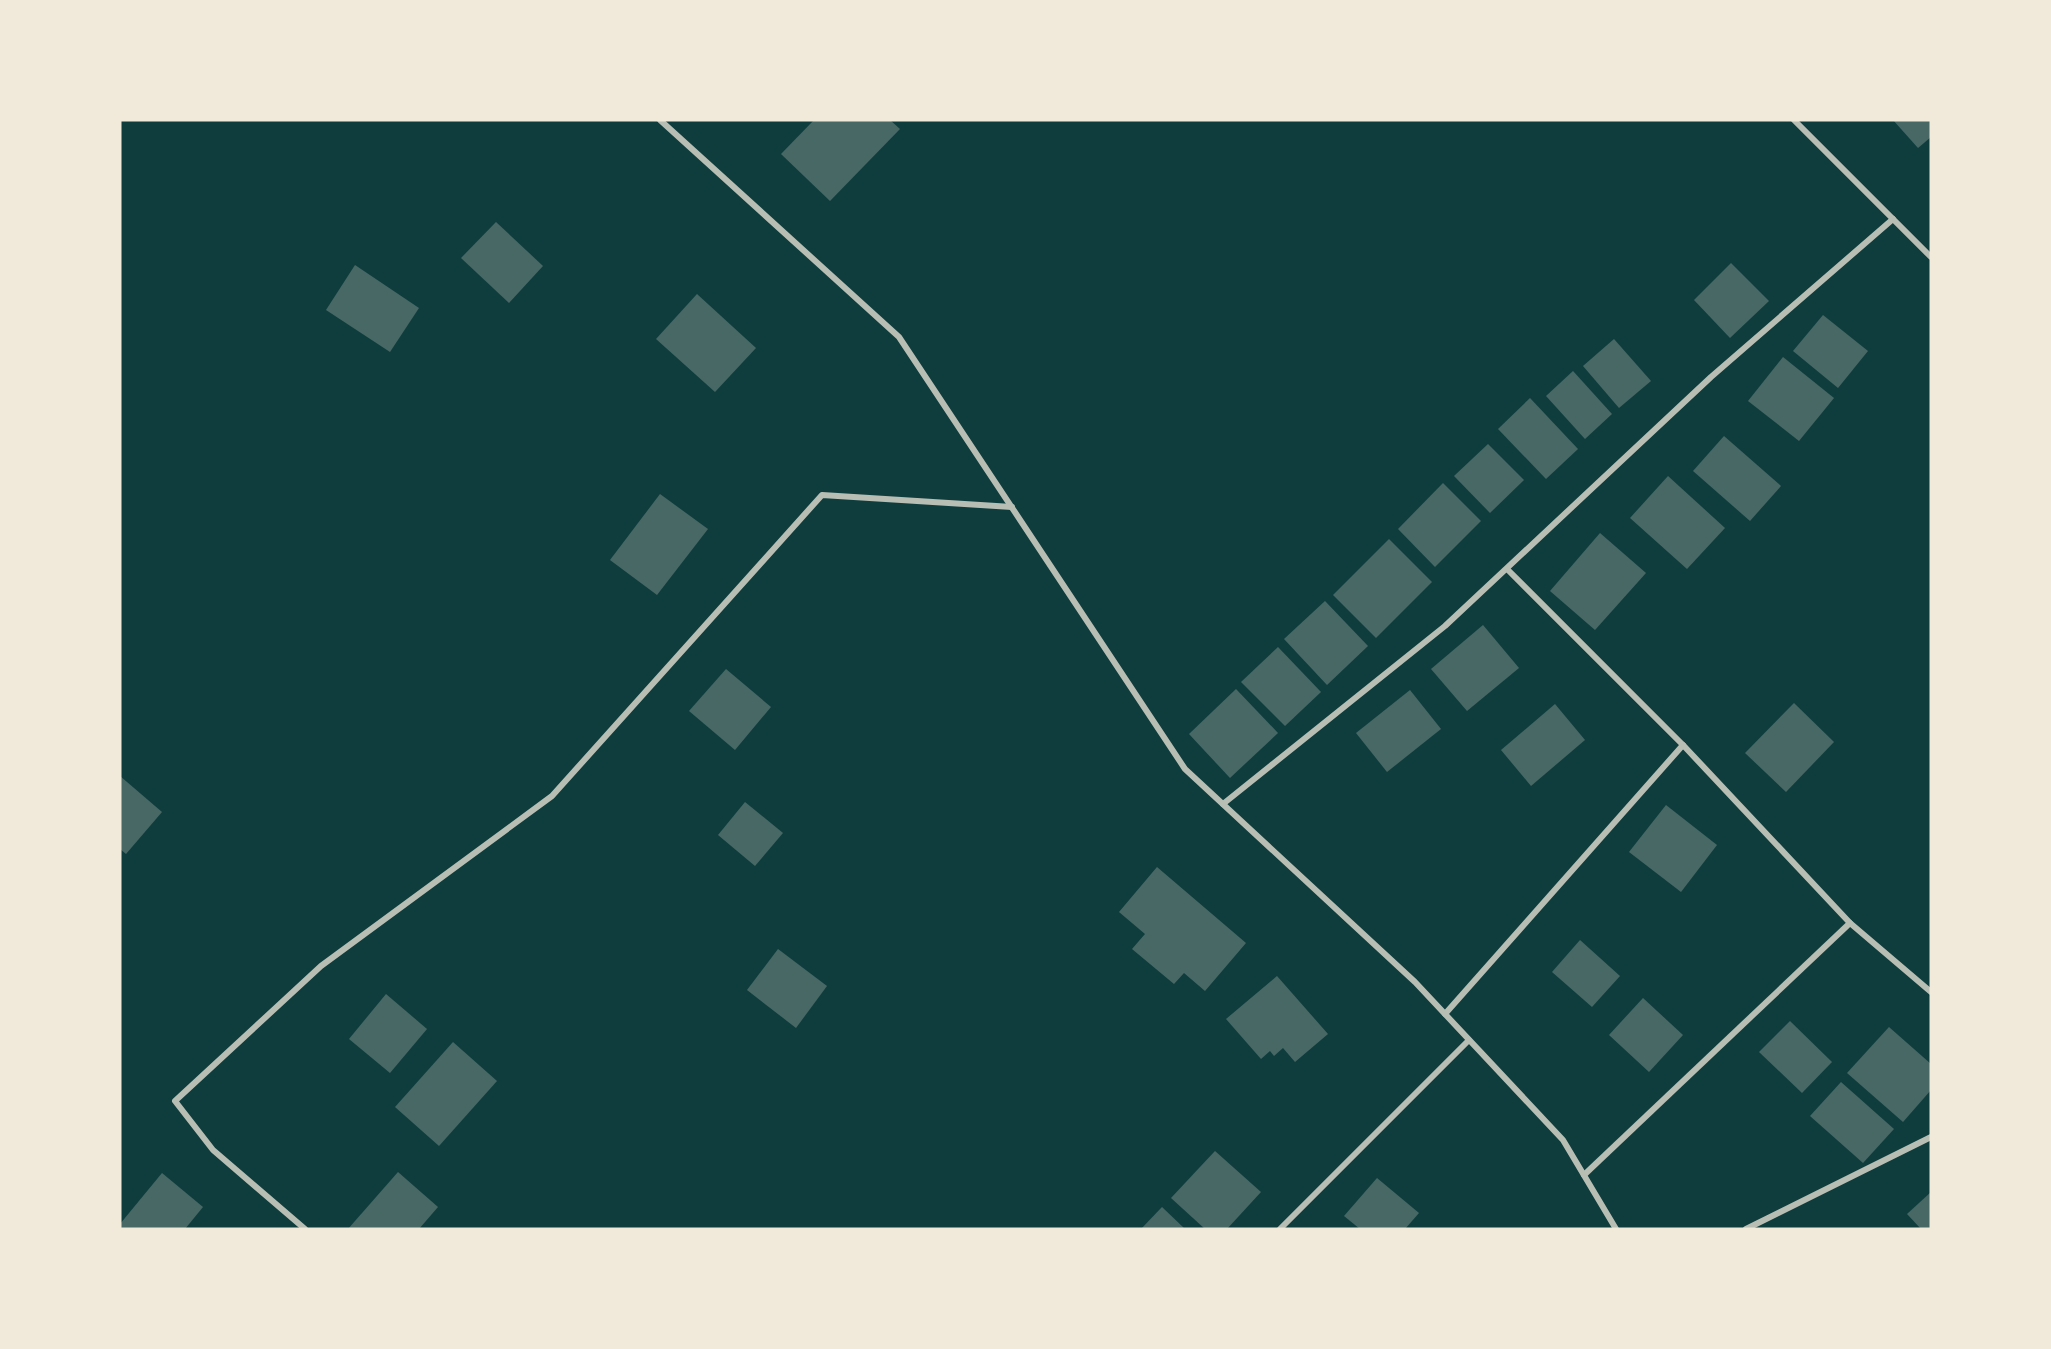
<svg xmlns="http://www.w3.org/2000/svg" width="2051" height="1349" font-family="Quicksand,sans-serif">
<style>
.building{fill:#486865}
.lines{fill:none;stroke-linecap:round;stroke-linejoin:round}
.minor{stroke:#b8beb3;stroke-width:6}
</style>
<rect width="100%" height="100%" fill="#0f3d3e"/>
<g class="building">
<polygon points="814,120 890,120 900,129 830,201 781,154"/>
<polygon points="1893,120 1931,120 1931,137 1918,148"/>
<polygon points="496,222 543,266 509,303 461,258"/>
<polygon points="1731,263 1769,301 1730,338 1694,300"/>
<polygon points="355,265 419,308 390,352 326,310"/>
<polygon points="697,294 756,348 715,392 656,339"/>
<polygon points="1823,315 1868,351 1838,388 1793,351"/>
<polygon points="1614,339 1651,381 1619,408 1583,366"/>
<polygon points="1783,357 1834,398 1799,441 1748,401"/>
<polygon points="1573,371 1612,414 1585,439 1546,396"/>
<polygon points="1530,398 1578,449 1546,479 1498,429"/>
<polygon points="1724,436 1781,486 1750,521 1693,471"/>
<polygon points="1488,444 1524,480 1490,513 1454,476"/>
<polygon points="1668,476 1725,528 1687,569 1630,518"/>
<polygon points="1443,483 1481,521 1435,567 1398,529"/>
<polygon points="660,494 708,529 657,595 610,560"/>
<polygon points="1600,533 1646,573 1595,630 1550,591"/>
<polygon points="1389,539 1432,582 1376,638 1333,595"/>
<polygon points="1325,601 1368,646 1327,685 1284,639"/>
<polygon points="1483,625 1519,668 1467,711 1431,669"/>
<polygon points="1278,647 1321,692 1285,726 1241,682"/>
<polygon points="726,669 771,707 735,750 689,711"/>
<polygon points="1236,689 1278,733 1230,778 1189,734"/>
<polygon points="1410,690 1441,729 1387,772 1356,733"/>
<polygon points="1794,703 1834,742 1786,792 1745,753"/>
<polygon points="1555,704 1585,740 1531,786 1501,750"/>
<polygon points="120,776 162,812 126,854 120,849"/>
<polygon points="745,802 783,833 755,866 718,835"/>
<polygon points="1666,805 1717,845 1681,892 1629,852"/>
<polygon points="1157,867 1246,943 1205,991 1184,973 1174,984 1132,949 1145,934 1119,912"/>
<polygon points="1580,940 1620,976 1592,1007 1552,972"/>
<polygon points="778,949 827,986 796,1028 747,990"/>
<polygon points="1277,976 1328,1034 1295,1062 1283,1048 1274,1056 1270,1051 1261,1059 1226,1019"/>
<polygon points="386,994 427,1029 390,1073 349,1039"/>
<polygon points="1643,998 1683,1035 1649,1072 1609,1035"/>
<polygon points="1790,1021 1832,1062 1802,1093 1759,1052"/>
<polygon points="1889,1027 1931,1064 1931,1090 1903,1122 1847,1073"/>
<polygon points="453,1042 497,1081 439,1146 395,1107"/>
<polygon points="1841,1082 1894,1129 1863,1163 1810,1116"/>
<polygon points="1215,1151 1261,1192 1227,1229 1205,1229 1171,1198"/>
<polygon points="398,1172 438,1207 419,1229 348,1229"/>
<polygon points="162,1173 203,1207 185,1229 120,1229 120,1224"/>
<polygon points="1377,1178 1419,1213 1405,1229 1360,1229 1344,1216"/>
<polygon points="1931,1192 1931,1229 1921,1229 1907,1214"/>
<polygon points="1162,1207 1185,1229 1141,1229"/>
</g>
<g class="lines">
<g class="minor">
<polyline points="660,120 899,337 1185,769 1415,982 1563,1140 1616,1229"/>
<polyline points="1794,120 1931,257"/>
<polyline points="1507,569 1683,745 1850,923 1931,992"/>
<polyline points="1223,804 1445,626 1711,377 1893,219"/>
<polyline points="1445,1014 1683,745"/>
<polyline points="1584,1175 1850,923"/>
<polyline points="305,1229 213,1150 175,1101 321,966 552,796 822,495 1012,507"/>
<polyline points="1280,1229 1469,1040"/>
<polyline points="1746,1229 1931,1137"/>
</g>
</g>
<rect width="2051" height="1349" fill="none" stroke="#f1e9da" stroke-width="243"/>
</svg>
